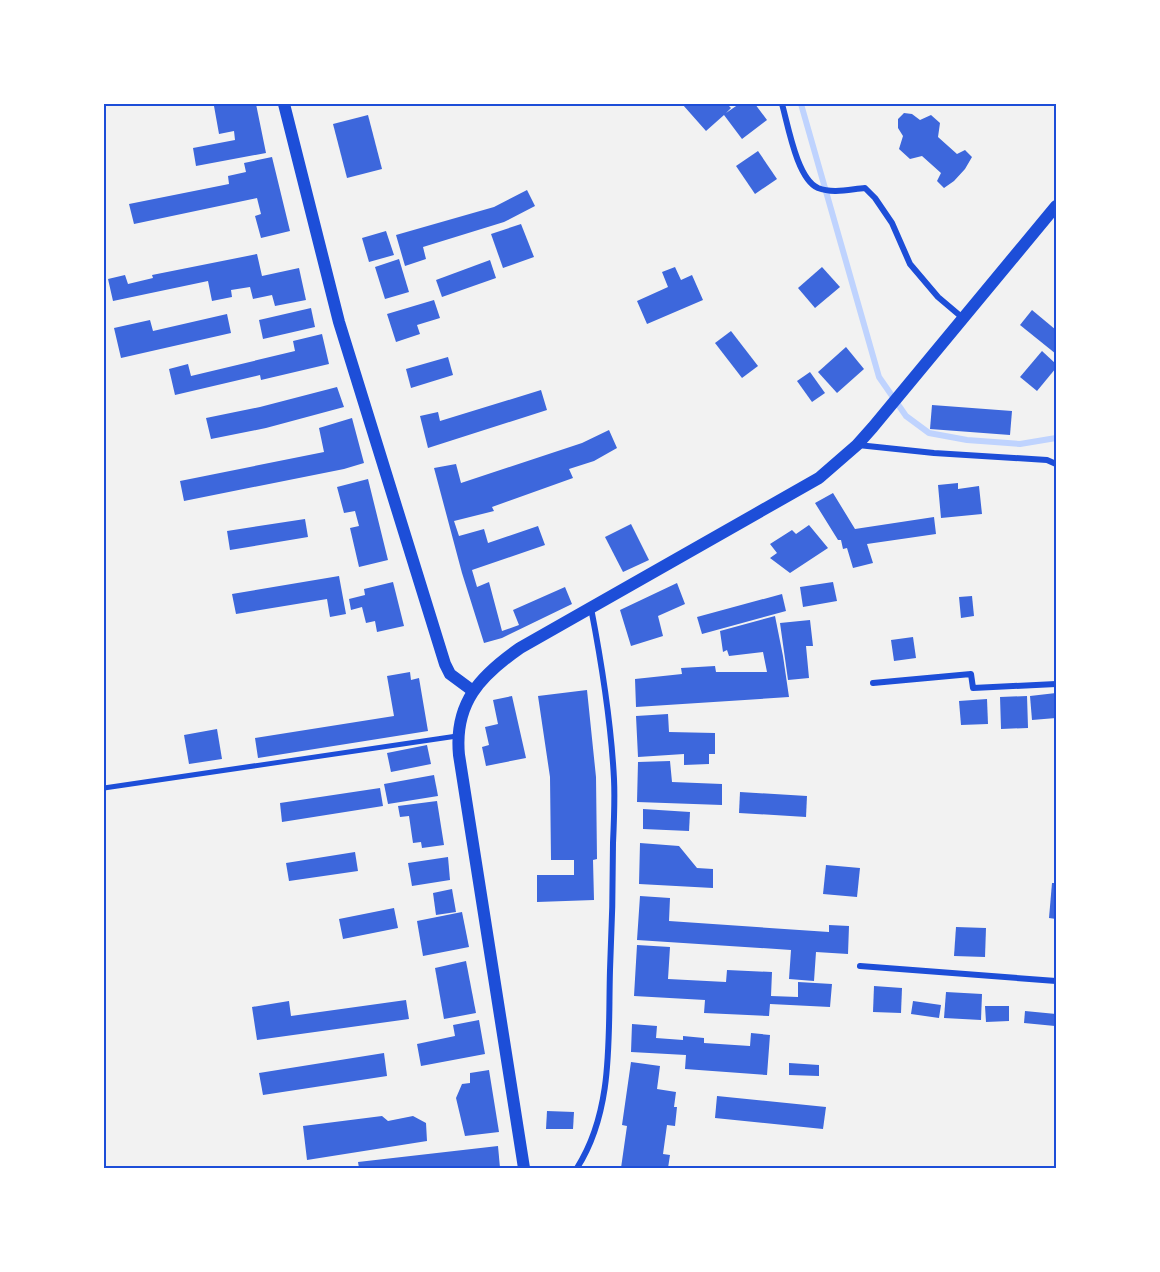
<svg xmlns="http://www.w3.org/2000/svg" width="1160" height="1272" font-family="'Roboto Condensed',sans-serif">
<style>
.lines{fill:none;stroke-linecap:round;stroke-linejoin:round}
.stream{stroke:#bfd3fe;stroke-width:6}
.building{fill:#3d67dc}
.pedestrian{stroke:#1d4ed8;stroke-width:5}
.minor{stroke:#1d4ed8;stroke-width:6}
.secondary{stroke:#1d4ed8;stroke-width:12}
.neatline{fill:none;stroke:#1d4ed8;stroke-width:2}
</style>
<rect width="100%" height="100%" fill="#f2f2f2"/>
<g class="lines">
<polyline class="stream" points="801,104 879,377 906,416 929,433 967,440 1020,444 1056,438"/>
</g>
<g class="building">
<polygon points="225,104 256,104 266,153 196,166 193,148 235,140 234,131 219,134 214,106"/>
<polygon points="684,104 727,104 731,108 726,113 739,104 755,104 767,120 742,139 724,115 706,131 683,105"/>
<polygon points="904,113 912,114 920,120 931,115 940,123 938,137 957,154 965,150 972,157 965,169 954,181 944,188 937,181 941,173 922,156 910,159 899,149 903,136 898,128 898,119"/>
<polygon points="368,115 382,169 347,178 333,124"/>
<polygon points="758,151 777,179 755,194 736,166"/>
<polygon points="272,157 290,231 261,238 255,216 261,214 257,198 134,224 129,204 229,184 228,176 246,172 244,163"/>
<polygon points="527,190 535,206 504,222 423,247 426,259 405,266 396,235 494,207"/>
<polygon points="521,224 534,257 503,268 491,234"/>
<polygon points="386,231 394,255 369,262 362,238"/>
<polygon points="257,254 262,276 299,268 306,300 275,306 272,295 253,299 250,287 231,290 232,297 212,301 208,281 113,301 108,279 125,275 128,284 153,278 152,275"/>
<polygon points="399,259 409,292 385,299 375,267"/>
<polygon points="490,260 496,278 442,297 436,280"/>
<polygon points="675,267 681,280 692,275 703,300 647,324 637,301 668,287 662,272"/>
<polygon points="822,267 840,287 815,308 798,288"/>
<polygon points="434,300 440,318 417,325 420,334 396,342 387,314"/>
<polygon points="311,308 315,327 263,339 259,320"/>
<polygon points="1032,310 1056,330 1056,354 1020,325"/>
<polygon points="227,314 231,333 121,358 114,328 150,320 153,331"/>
<polygon points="731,331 758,366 742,378 715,343"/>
<polygon points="322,334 329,364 261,380 260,375 175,395 169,369 188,364 191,376 295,351 293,341"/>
<polygon points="846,347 864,369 837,393 818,372"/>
<polygon points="1042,351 1056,364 1056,368 1037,391 1020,377"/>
<polygon points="448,357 453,375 411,388 406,369"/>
<polygon points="810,372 825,393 812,402 797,381"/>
<polygon points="337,387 344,407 266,428 211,439 206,418 260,407"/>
<polygon points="541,390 547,410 428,448 420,416 438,412 440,421"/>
<polygon points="932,405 1012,411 1010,435 930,429"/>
<polygon points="352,418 364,463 344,469 184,501 180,481 324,452 319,428"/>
<polygon points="609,430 617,448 594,461 569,469 573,478 492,507 494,511 454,521 459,536 484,529 488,543 538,526 545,545 472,570 477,587 489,582 502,631 519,625 513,610 565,587 572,604 502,638 484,643 462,573 434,468 456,464 461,483 582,443"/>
<polygon points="368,479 388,560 359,567 350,528 359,526 355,511 344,513 337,487"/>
<polygon points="958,483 958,489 979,486 982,514 941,518 938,485"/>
<polygon points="833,493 855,529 934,517 936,534 867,544 873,563 853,568 847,548 843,549 841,540 838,540 815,503"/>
<polygon points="305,519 308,537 230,550 227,531"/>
<polygon points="631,524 649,560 623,572 605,537"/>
<polygon points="809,525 828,548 790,573 770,558 777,553 770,544 792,530 796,534"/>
<polygon points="339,576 346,614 330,617 327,599 236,614 232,594"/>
<polygon points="393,582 404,626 377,632 375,621 366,623 362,607 351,610 349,599 365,595 364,589"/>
<polygon points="833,582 837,601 803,607 800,587"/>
<polygon points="677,583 685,604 658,616 663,636 631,646 620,610"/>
<polygon points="782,594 786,611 702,634 697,617"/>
<polygon points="972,596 974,616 961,618 959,597"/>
<polygon points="775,616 783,656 789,697 636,707 635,679 682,674 681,668 715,666 716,672 767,672 763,652 729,656 727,650 723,652 720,631"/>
<polygon points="810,620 813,646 806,646 809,678 788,680 780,623"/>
<polygon points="913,637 916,658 894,661 891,640"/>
<polygon points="410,672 411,680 419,678 428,731 258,758 255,738 394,716 387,676"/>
<polygon points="587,690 596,777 597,859 593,860 594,900 537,902 537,875 574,875 574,860 551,860 550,777 538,696"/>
<polygon points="1056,693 1056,718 1032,720 1030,696"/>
<polygon points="512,696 526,758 486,766 482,747 489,745 485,727 498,724 493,700"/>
<polygon points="1027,696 1028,728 1001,729 1000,697"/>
<polygon points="987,699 988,724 961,725 959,701"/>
<polygon points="668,714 669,732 715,733 715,754 709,754 709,764 684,765 684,754 638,757 636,716"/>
<polygon points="217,729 222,759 189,764 184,735"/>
<polygon points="427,745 431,764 391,772 387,753"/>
<polygon points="670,761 672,782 722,784 722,805 637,802 638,762"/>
<polygon points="434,775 438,796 388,804 384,784"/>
<polygon points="380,788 383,806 282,822 280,803"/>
<polygon points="740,792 807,796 806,817 739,813"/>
<polygon points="437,801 444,845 422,848 421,842 413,843 409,816 400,817 398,806"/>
<polygon points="643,809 690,812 689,831 643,829"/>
<polygon points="640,843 679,846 697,868 713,869 713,888 639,884"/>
<polygon points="355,852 358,871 289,881 286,863"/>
<polygon points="448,857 450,880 412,886 408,863"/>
<polygon points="826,865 860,868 857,897 823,894"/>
<polygon points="1052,883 1056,883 1056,919 1049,918"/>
<polygon points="452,889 456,912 436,915 433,893"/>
<polygon points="640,896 670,898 669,921 829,932 829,925 849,926 848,954 816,952 814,981 789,979 791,950 637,940"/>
<polygon points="394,908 398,928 343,939 339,919"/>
<polygon points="462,912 469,947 423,956 417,921"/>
<polygon points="956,927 986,928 985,957 954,956"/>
<polygon points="637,945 670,947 668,979 726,982 727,970 772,972 771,996 798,997 798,982 832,984 830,1007 770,1004 769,1016 704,1013 705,1000 634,996"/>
<polygon points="466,961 476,1013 444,1019 435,968"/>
<polygon points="874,986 902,988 901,1013 873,1012"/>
<polygon points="946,992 982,994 981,1020 944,1018"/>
<polygon points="406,1000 409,1019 257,1040 252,1007 289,1001 291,1016"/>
<polygon points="913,1001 941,1005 939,1018 911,1014"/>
<polygon points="985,1006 1009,1006 1009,1021 986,1022"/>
<polygon points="1025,1011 1056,1014 1055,1026 1024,1023"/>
<polygon points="479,1020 485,1054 421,1066 417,1044 455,1036 453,1025"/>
<polygon points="632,1024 657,1026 656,1038 683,1040 683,1036 704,1038 704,1043 750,1046 751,1033 770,1035 767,1075 685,1069 686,1055 631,1052"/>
<polygon points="384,1053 387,1076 263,1095 259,1073"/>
<polygon points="631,1062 660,1066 657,1089 676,1092 674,1107 677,1107 675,1126 667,1125 663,1154 670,1155 668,1168 621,1168 627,1126 622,1125"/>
<polygon points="789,1063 819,1065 819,1076 789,1075"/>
<polygon points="489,1070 499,1132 465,1136 456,1098 462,1084 470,1083 470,1073"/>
<polygon points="717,1096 826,1107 823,1129 715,1118"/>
<polygon points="547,1111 574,1112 573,1129 546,1129"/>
<polygon points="382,1116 388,1121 413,1116 426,1123 427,1141 307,1160 303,1126"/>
<polygon points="498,1146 500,1168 359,1168 358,1162"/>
</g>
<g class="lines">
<polyline class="pedestrian" points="104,788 457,736"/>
<g class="minor">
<path d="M782,104C788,125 797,179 818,188C833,194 851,189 865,188L875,198L892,223L910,264L938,297L964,319"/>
<polyline points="858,445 934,453 1047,460 1056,464"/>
<polyline points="873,683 971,674 973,688 1056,684"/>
<polyline points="860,966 1056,981"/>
<path d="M577,1168C614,1110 608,1037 610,970C612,928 613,885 613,843C614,822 615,800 614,779C611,721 602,665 591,608"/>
</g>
<g class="secondary">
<polyline points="284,104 339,322 445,664 450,674 473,691"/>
<path d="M524,1168L459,755C454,703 480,676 520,648L819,478L857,445L873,427L1056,206"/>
</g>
</g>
<rect width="1160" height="1272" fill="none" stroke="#ffffff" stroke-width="210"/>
<rect x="105" y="105" width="950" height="1062" class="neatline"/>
</svg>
